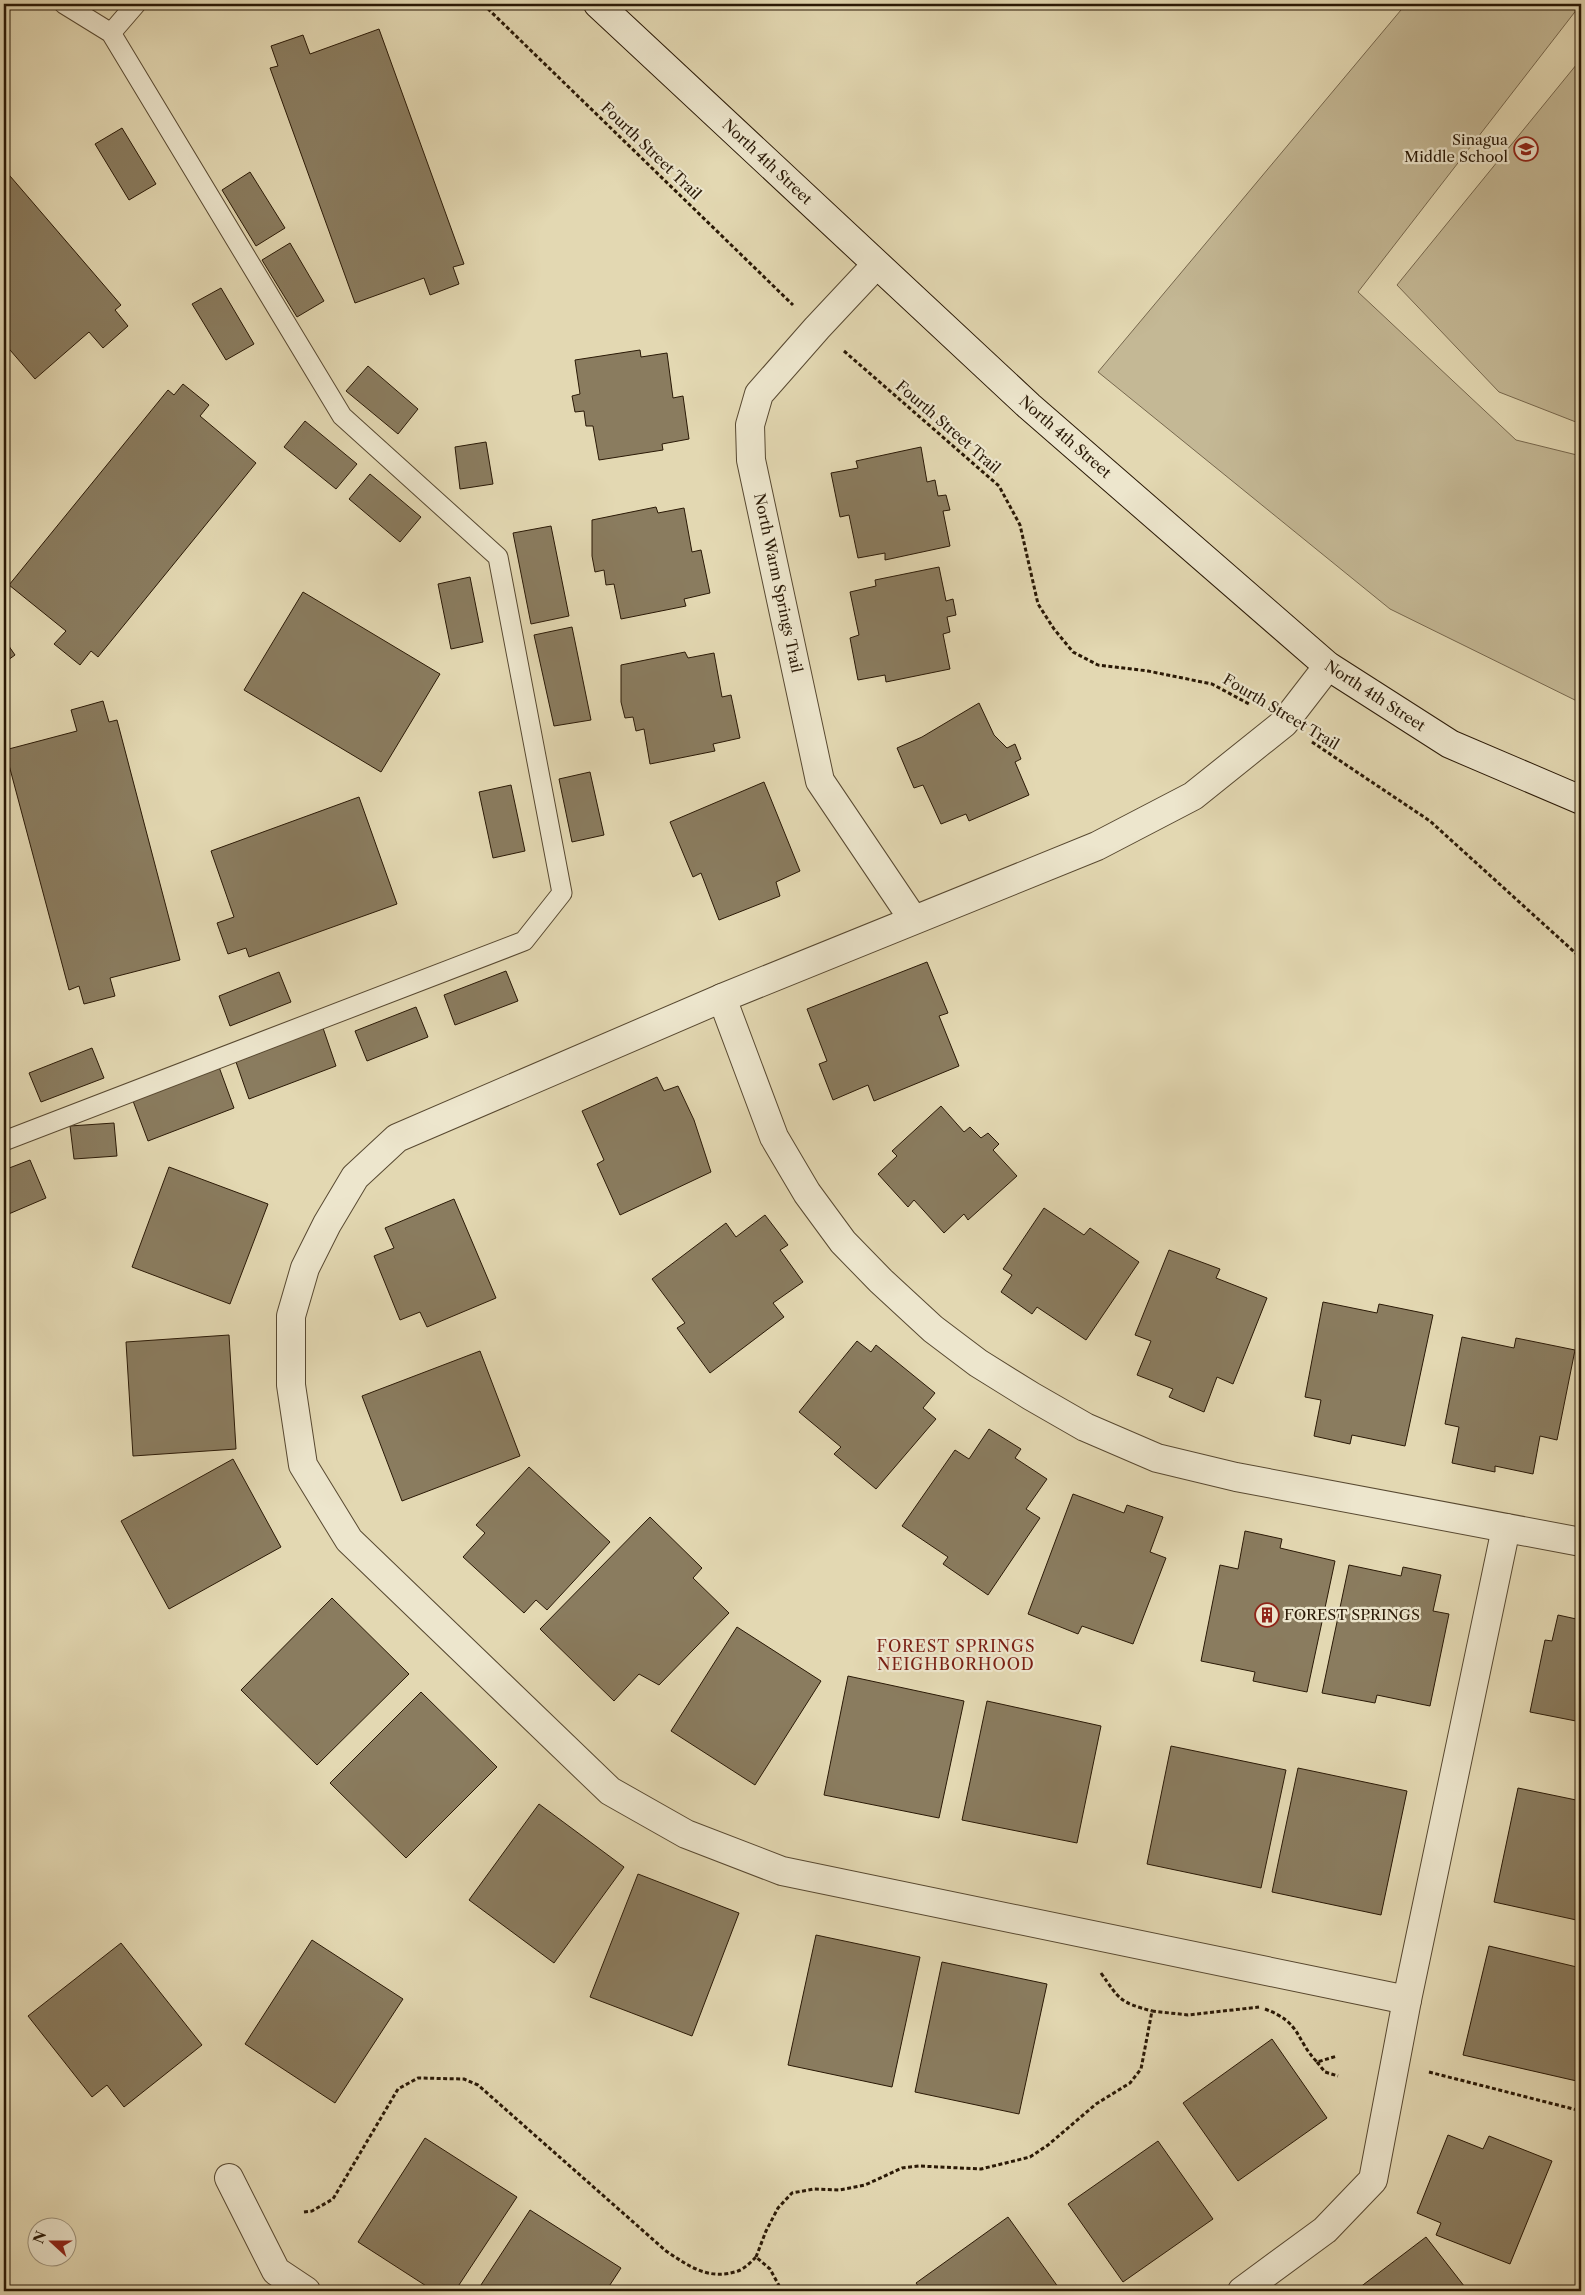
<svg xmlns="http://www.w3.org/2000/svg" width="1585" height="2295" font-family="'Libre Caslon Text',serif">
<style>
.green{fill:#c4b895;stroke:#77684e}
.building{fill:#8a7c5f;stroke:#2a1906}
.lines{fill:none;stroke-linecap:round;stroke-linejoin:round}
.lane-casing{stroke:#584931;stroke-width:21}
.street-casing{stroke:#584931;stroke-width:30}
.secondary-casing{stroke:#2a1906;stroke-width:30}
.path{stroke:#2a1906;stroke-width:3;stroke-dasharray:4 2.5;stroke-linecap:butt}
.lane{stroke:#ede6cd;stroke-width:19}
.street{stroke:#ede6cd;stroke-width:28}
.secondary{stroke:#ede6cd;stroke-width:28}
.labels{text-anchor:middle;stroke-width:4.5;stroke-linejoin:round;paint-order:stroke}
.poi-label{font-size:15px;fill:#2a1906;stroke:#ede6cd;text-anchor:end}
.street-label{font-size:15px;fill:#2a1906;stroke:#ede6cd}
.neighbourhood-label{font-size:16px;letter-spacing:1px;fill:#7a1f14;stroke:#ede6cd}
</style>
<rect width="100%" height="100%" fill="#e3d8b2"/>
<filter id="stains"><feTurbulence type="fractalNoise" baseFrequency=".004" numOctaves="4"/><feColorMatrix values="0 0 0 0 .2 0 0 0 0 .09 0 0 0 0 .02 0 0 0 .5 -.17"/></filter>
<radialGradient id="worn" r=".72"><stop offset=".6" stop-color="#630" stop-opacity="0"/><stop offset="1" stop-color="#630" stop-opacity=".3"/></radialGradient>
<g class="green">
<polygon points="1406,4 1581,4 1358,292 1516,440 1581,456 1581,703 1390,609 1098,372"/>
<polygon points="1581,59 1581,424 1499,392 1397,285"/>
</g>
<g class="building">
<polygon points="379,29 464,264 453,267 459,284 430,295 424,278 355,303 270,68 278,66 271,46 303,35 310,54"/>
<polygon points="122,128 156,184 129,200 95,144"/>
<polygon points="4,169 121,305 115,310 128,326 103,348 89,332 35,379 4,343"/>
<polygon points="250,172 285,228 256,246 222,190"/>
<polygon points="290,243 324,301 297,317 262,260"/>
<polygon points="221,288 254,344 226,360 192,304"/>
<polygon points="640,350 641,357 667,353 673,398 683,396 689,439 662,444 663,450 599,460 593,426 586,426 584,411 575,412 572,396 580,394 575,360"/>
<polygon points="368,366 418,409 398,434 346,391"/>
<polygon points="183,384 209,405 200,416 256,463 98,657 91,651 80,665 54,644 66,631 9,585 168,390 174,395"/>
<polygon points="305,421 357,464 336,489 284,447"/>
<polygon points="486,442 493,484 460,489 455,447"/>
<polygon points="921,447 927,482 935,480 938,496 946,495 950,510 943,511 950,546 885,560 885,553 858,558 849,515 840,517 831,473 858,468 856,461"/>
<polygon points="370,474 421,517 400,542 349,499"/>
<polygon points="656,507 658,513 684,508 692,552 701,550 710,593 684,599 686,606 621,619 614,584 606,585 604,570 595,572 592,556 592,520"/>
<polygon points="551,526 569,616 531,624 513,533"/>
<polygon points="939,567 946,601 953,599 956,615 947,617 950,632 943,634 950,669 886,682 885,675 858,680 850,638 859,635 850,592 876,586 875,580"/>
<polygon points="470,577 483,642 451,649 438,584"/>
<polygon points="303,592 440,674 381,772 244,690"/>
<polygon points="572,627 591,720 554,726 534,635"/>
<polygon points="4,639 15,655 4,663"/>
<polygon points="685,652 688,658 714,653 722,697 731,695 740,738 713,744 715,751 650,764 644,729 636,731 633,717 625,718 621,702 621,665"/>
<polygon points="103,701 109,722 117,720 180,960 110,978 115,996 84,1004 79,986 69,990 5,750 77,731 71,710"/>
<polygon points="979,703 994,735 1007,748 1015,744 1021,759 1015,762 1029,795 969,821 966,814 941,824 923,785 914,788 897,748 922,737"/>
<polygon points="590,772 604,835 572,842 559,779"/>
<polygon points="764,782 800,871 776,882 780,896 719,920 701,873 693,877 670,822"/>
<polygon points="511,785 525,851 493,858 479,792"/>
<polygon points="359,797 397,904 249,957 246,948 228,954 217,923 234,917 211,851"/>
<polygon points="927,962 948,1013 939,1016 959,1066 874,1101 868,1085 833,1100 819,1064 827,1061 807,1009"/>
<polygon points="506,971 518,1001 455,1025 444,995"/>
<polygon points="279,972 291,1002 230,1026 219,996"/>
<polygon points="416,1007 428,1037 367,1061 355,1031"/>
<polygon points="323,1028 336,1066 249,1099 236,1062"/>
<polygon points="92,1048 104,1078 41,1102 29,1073"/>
<polygon points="219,1067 234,1108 148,1141 133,1101"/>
<polygon points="657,1077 664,1091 678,1086 694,1120 711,1172 620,1215 597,1164 604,1160 582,1111"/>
<polygon points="941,1106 964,1132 970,1127 981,1138 988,1133 999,1144 993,1150 1017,1176 968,1220 964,1214 944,1233 914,1200 908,1207 878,1174 897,1156 892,1151"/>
<polygon points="114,1123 117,1156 74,1159 70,1126"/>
<polygon points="30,1160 46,1198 4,1216 4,1170"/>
<polygon points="169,1167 268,1204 230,1304 132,1267"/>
<polygon points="454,1199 496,1298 427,1327 420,1312 400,1320 374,1256 394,1248 385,1228"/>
<polygon points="1044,1208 1084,1235 1090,1228 1139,1262 1086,1340 1037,1307 1032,1314 1001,1292 1012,1275 1003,1269"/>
<polygon points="765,1215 788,1245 780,1250 803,1282 773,1303 784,1317 710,1373 677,1328 685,1323 652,1279 726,1223 736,1237"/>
<polygon points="1169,1250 1220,1269 1216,1278 1267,1298 1233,1384 1217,1377 1204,1412 1169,1397 1173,1389 1137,1375 1151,1341 1135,1335"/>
<polygon points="1323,1302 1377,1313 1379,1304 1433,1315 1405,1446 1352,1435 1350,1444 1314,1436 1321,1400 1305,1397"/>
<polygon points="229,1335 236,1449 133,1456 126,1342"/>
<polygon points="1462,1337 1514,1348 1516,1338 1575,1350 1557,1440 1540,1436 1533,1474 1495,1466 1495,1472 1452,1463 1459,1427 1445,1424"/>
<polygon points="857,1341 871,1352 876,1345 935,1393 923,1408 936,1419 876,1489 834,1454 841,1447 799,1412"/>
<polygon points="480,1351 520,1456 402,1501 362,1396"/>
<polygon points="989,1429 1021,1449 1015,1458 1047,1479 1026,1509 1040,1518 988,1595 943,1564 948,1557 902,1526 955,1450 969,1459"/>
<polygon points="233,1459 281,1547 169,1609 121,1521"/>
<polygon points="529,1467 610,1542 547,1610 536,1600 524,1613 463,1557 485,1533 476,1525"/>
<polygon points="1073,1494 1124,1513 1127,1505 1163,1517 1150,1552 1166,1558 1133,1644 1082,1626 1078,1634 1028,1614"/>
<polygon points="650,1517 702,1568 693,1578 729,1613 659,1685 639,1674 614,1701 540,1629"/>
<polygon points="1245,1531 1282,1539 1280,1548 1335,1561 1307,1692 1253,1681 1255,1672 1201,1661 1220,1565 1238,1569"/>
<polygon points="1349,1565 1401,1576 1403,1567 1441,1575 1433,1611 1449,1614 1430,1706 1377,1695 1375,1703 1322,1693"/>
<polygon points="332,1598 409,1674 317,1765 241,1690"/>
<polygon points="1558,1615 1581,1620 1581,1731 1579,1730 1581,1722 1530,1712 1545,1640 1552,1641"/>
<polygon points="737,1627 821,1681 755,1785 671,1731"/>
<polygon points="848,1676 964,1701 939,1818 824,1795"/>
<polygon points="421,1692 497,1767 406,1858 330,1783"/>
<polygon points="987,1701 1101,1726 1077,1843 962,1820"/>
<polygon points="1171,1746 1286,1770 1261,1888 1147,1864"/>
<polygon points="1298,1768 1407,1791 1381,1915 1272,1892"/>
<polygon points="1518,1788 1581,1801 1581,1921 1494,1902"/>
<polygon points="539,1804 624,1867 554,1963 469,1900"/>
<polygon points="638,1874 739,1913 692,2036 590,1997"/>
<polygon points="816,1935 920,1957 892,2087 788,2065"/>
<polygon points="312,1940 403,1999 335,2103 245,2044"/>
<polygon points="121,1943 202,2045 124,2107 107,2085 92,2097 28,2016"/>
<polygon points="1489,1946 1581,1968 1581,2082 1463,2055"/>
<polygon points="942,1962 1047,1984 1019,2114 915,2092"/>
<polygon points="1272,2039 1327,2118 1238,2181 1183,2103"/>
<polygon points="1448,2135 1483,2149 1489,2136 1552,2161 1510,2264 1436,2235 1441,2223 1417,2213"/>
<polygon points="425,2138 517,2197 455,2291 434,2291 358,2242"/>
<polygon points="1158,2141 1213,2219 1123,2282 1068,2204"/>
<polygon points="530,2210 621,2268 606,2291 477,2291"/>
<polygon points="1008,2217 1061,2291 922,2291 916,2283"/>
<polygon points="1426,2237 1468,2291 1355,2291"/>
</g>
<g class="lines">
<g class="lane-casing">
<g id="lane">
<polyline points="111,33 136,4"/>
<polyline points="4,1141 524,941 562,893 498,557 342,416 111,33 64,4"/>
</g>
</g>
<g class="street-casing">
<g id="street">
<polyline points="876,265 817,328 759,394 750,425 751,460 820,781 913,919"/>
<polyline points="1328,666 1284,723 1193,796 1097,846 722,998 774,1137 807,1193 843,1242 881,1281 933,1329 978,1363 1031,1396 1085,1427 1157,1458 1236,1477 1581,1542"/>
<polyline points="722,998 397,1138 355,1177 327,1224 305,1268 291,1316 291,1385 303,1465 349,1540 610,1791 686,1834 782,1871 1407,2000"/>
<polyline points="229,2178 276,2271 306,2291"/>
<polyline points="1242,2291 1325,2230 1373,2180 1407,2000 1506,1528"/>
</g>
</g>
<g class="secondary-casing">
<polyline id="secondary" points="598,4 1029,406 1328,666 1450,744 1581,800"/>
</g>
<g class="path">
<polyline points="483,4 793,305"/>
<polyline points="844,351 999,486 1020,525 1038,604 1054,629 1073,652 1098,665 1148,671 1212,684 1251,705"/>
<polyline points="1312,742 1430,821 1581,958"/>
<path d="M1101,1973C1120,2000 1119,2002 1152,2011"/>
<path d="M1265,2009C1302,2023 1295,2039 1317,2062L1337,2056"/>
<polyline points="1317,2062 1325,2072 1338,2076"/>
<polyline points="1429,2072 1581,2111"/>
<path d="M304,2212L312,2211L333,2199L398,2089L418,2078L464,2079L478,2085L666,2251C689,2266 708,2281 738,2271C744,2269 751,2262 756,2257L770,2269L782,2291"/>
<polyline points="756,2257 766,2231 778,2208 792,2193 814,2189 839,2190 865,2185 902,2168 919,2166 981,2169 1030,2157 1048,2145 1096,2104 1130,2083 1141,2069 1152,2011 1188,2015 1259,2007"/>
</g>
<use href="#lane" class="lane"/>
<use href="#street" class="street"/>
<use href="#secondary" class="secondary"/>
</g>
<defs>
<g id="school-ring" transform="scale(1.25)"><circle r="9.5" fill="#ede6cd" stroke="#8f2418" stroke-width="1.5"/><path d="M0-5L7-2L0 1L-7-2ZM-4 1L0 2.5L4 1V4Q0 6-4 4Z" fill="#8f2418"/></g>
<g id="building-ring" transform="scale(1.25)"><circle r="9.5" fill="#ede6cd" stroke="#8f2418" stroke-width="1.5"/><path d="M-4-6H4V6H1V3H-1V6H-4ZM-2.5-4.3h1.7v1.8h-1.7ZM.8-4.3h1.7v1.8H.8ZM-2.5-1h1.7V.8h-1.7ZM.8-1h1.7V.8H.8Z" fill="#8f2418"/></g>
</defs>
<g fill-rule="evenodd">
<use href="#school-ring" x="1526" y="149"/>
<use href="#building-ring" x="1267" y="1615"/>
</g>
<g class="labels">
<g class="poi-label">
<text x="1508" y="145">Sinagua<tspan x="1508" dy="17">Middle School</tspan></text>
<text x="1284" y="1620" text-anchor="start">FOREST SPRINGS</text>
</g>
<g class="street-label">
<text transform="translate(651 151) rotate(44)" y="5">Fourth Street Trail</text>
<text transform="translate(767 162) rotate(43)" y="5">North 4th Street</text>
<text transform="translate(948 427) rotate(41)" y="5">Fourth Street Trail</text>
<text transform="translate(1065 437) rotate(41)" y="5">North 4th Street</text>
<text transform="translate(778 583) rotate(78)" y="5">North Warm Springs Trail</text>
<text transform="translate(1375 696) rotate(33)" y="5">North 4th Street</text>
<text transform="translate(1281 712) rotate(31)" y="5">Fourth Street Trail</text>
</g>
<g class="neighbourhood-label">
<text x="956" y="1652">FOREST SPRINGS<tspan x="956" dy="18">NEIGHBORHOOD</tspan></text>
</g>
</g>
<rect width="1585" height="2295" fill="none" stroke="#e3d8b2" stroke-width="20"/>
<rect x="5" y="5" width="1575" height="2285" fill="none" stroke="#2a1906" stroke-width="2.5"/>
<rect x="10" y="10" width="1565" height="2275" fill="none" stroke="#2a1906"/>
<g transform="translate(52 2242) rotate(291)"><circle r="24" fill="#ede6cd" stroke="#9f947d"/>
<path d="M0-4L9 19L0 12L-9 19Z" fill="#8f2418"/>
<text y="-8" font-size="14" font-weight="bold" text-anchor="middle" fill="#2a1906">N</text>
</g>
<rect width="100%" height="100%" filter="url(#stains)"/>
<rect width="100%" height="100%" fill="url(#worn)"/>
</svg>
